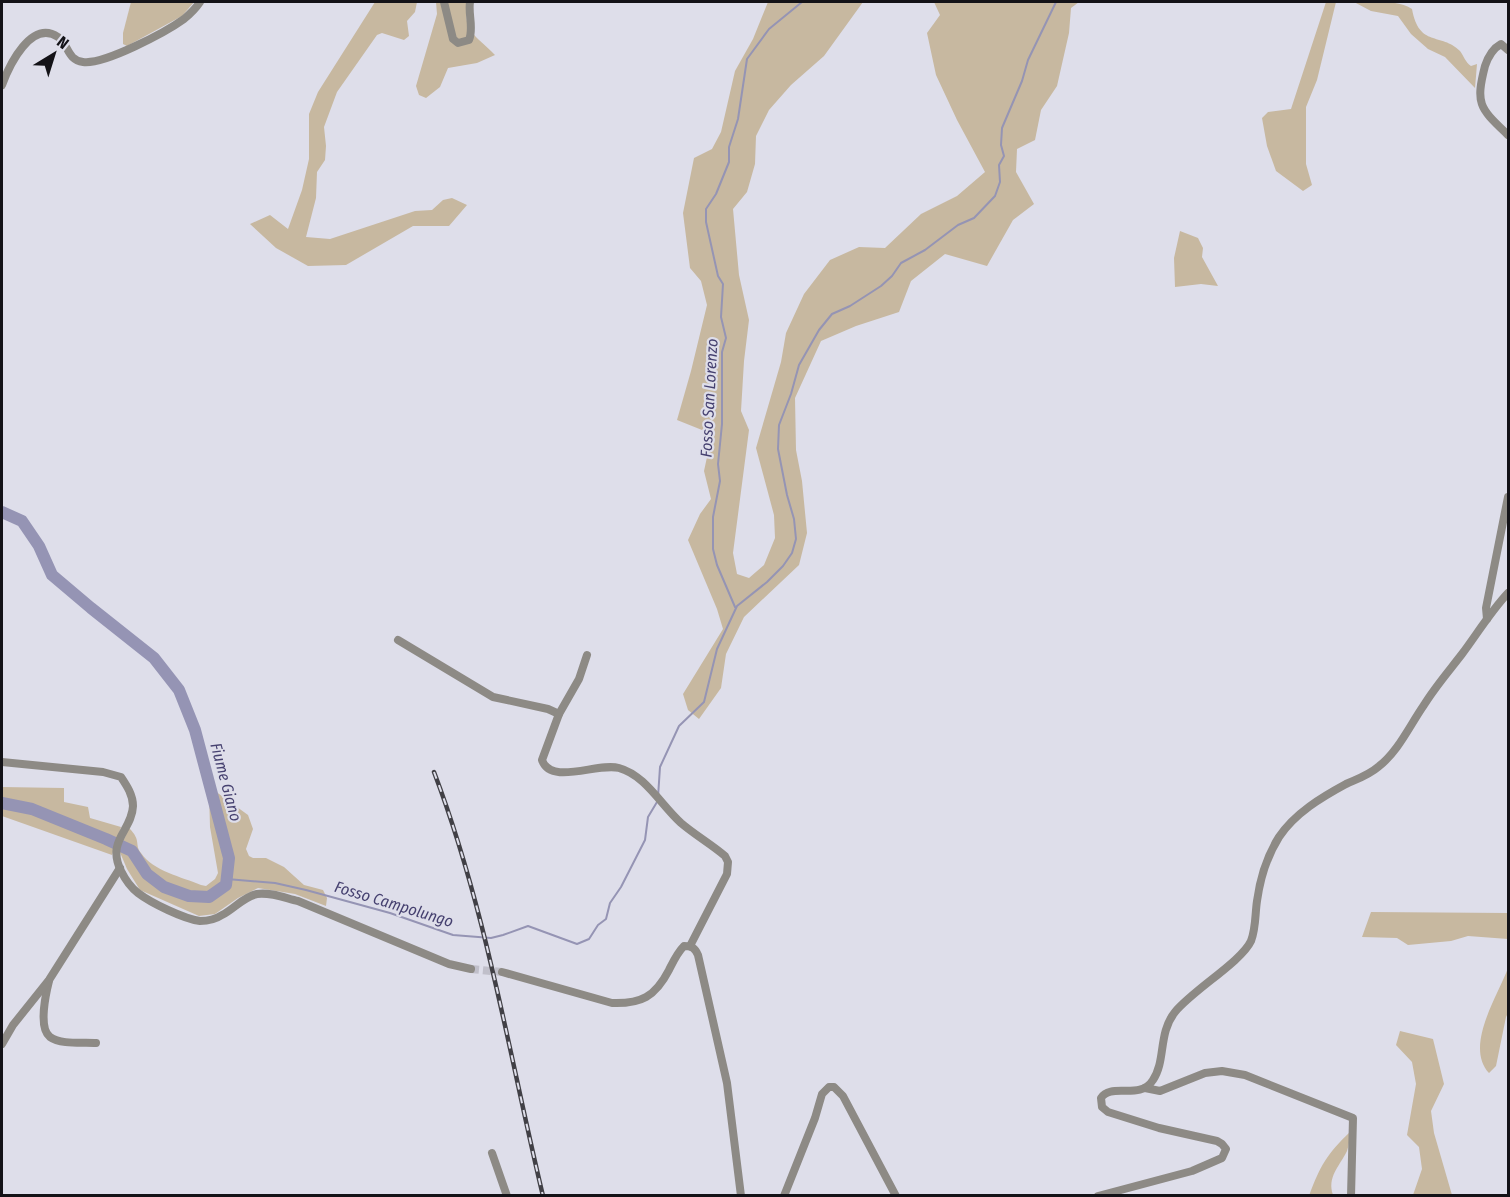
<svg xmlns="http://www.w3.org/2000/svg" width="1510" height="1197" viewBox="0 0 1510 1197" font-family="'Fira Sans Condensed',sans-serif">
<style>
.green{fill:#c7b8a0}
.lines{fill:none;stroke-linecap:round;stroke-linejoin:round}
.stream{stroke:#9594b4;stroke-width:2}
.river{stroke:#9594b4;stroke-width:12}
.minor-tunnel{stroke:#c0bfca;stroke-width:8;stroke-dasharray:8 4;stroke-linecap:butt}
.minor{stroke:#8d8a85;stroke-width:8}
.rail-casing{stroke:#414046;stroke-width:4.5}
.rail{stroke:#dedeea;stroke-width:2;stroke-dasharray:7;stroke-linecap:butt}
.labels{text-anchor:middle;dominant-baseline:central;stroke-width:4.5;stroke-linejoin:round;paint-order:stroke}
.water-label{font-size:16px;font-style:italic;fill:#464170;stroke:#dedeea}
</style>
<rect width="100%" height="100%" fill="#dedeea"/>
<!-- green -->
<g class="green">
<polygon points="131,2 194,2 182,16 127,46 123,44 123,33"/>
<polygon points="375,2 417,2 415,12 407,21 409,36 404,40 382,33 377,35 337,92 324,127 326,146 325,160 317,172 316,198 306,237 330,239 415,211 432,210 443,200 452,198 467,205 449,226 413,226 346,265 308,266 276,248 250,224 270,215 288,229 302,190 309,159 309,114 318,92"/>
<path d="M 436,2 L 467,2 C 463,33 475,34 495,55 L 477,63 L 448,68 L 440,87 L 426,98 L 419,95 L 416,86 L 437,14 Z"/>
<polygon points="768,2 863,2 824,56 791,85 769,110 756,136 755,164 747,192 733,209 739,275 749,320 744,361 741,411 749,430 733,553 737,574 749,578 764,565 775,538 774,515 756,448 781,362 786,333 804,294 830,260 859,247 885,248 921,214 957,196 985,172 957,120 936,75 927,33 940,15 934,2 1079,2 1071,8 1069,33 1057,86 1041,110 1035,140 1017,149 1016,172 1034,204 1013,220 987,266 945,254 911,281 899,312 856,326 821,341 795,398 796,450 802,481 807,533 799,565 744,617 726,654 721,688 699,719 688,710 683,694 723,629 717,609 688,540 700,514 711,499 704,471 712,434 677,420 691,371 707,305 701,281 690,268 683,213 694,158 712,149 721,132 735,71 753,39"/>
<polygon points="1326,2 1336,2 1317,80 1306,107 1306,164 1312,185 1303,191 1276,171 1267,146 1262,118 1268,112 1291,109"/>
<path d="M 1354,2 C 1370,1 1398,0 1412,9 C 1419,48 1441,32 1460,51 C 1464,56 1465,62 1471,66 L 1477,64 L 1475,88 L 1445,57 L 1428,49 L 1411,34 L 1398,16 L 1371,11 Z"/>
<polygon points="1180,231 1198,238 1203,248 1202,257 1218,286 1201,284 1175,287 1174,258"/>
<polygon points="2,787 64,788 64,802 88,807 90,818 121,827 112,855 2,816"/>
<path d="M 215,791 L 248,815 L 253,829 L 246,849 L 249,856 L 253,858 L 266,858 L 284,867 L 304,885 L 323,890 L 327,898 L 326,906 L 295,894 L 258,888 L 238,898 L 215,914 L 199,916 L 140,890 L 127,869 L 119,850 L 129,828 C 142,841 134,844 141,853 C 153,871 182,877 201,885 L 206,886 L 215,879 L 218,873 L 210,827 L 209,792 Z"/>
<polygon points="1371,912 1508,913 1508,939 1468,936 1451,941 1408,945 1397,938 1362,937"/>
<path d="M 1508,968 L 1508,1013 L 1506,1017 L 1496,1066 L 1489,1073 C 1464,1046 1498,996 1508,968 Z"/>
<polygon points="1400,1031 1433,1039 1444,1084 1431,1111 1434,1133 1452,1195 1413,1195 1422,1169 1419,1147 1407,1135 1416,1084 1412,1062 1396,1045"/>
<path d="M 1350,1132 C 1350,1138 1349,1145 1347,1151 C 1339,1167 1327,1177 1333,1195 L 1309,1196 C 1320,1166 1327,1154 1350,1132 Z"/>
</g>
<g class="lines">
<!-- stream -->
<g class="stream">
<polyline points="735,607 717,565 713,549 713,517 720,481 718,464 722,424 722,352 726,338 721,317 723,284 718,276 706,222 706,209 716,194 729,162 729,147 738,119 747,59 769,29 802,2"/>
<polyline points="658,797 660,767 679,726 704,702 717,649 737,606 767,582 783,566 792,553 796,539 794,519 787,495 778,449 779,425 791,394 799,365 819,330 832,314 850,306 881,286 892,276 901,263 925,250 958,225 974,218 995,196 1000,182 999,165 1004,156 1001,145 1002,128 1022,81 1028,60 1056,2"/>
<polyline points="227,879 275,883 306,890 390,913 453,935 491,938 503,935 528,926 577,944 589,939 598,925 606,919 610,903 621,887 645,840 648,817 657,802"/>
</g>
<!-- river -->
<polyline class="river" points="2,512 22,521 39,546 52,575 91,608 154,658 179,690 195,730 229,858 226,885 209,897 189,896 164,887 147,874 132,851 106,839 32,809 2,803"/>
<!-- minor-tunnel -->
<polyline class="minor-tunnel" points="471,969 502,972"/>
<!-- minor -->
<g class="minor">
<path d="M 444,2 L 453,39 L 458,43 L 469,40 C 474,28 468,15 470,2"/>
<path d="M 1508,50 L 1501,44 C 1492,49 1488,57 1485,66 C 1475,105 1480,108 1508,135"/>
<path d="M 2,85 C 9,66 31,19 58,37 C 69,45 67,60 83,62 C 104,65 166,32 184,19 C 190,14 196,8 200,2"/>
<polyline points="1487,619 1486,608 1508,497"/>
<polyline points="398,640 493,697 548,709 559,714"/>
<path d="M 587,655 L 579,679 L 559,714 L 542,760 C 551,786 598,762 619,768 C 645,775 661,805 681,823 C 695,835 711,844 725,856 L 728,862 L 727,874 L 690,946"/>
<path d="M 2,762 L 103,772 L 121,777 C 127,786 133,795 133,806 C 132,831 106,840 121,871 C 125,879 130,887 138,893 C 151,903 184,919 200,921 C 208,921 216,919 222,915 C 234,909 243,897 257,894 C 271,892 285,898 298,901 L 449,964 L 471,969"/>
<path d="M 502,972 L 612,1003 C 641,1004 655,997 669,970 C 673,962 677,953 684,946 C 692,946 695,948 698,955 L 727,1083 L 741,1196"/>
<path d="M 49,981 C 46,993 38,1028 50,1037 C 61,1045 83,1042 96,1043"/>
<polyline points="2,1044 13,1025 49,980 120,868"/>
<polyline points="1145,1088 1160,1091 1205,1073 1222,1071 1245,1075 1353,1118 1351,1196"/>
<polyline points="492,1153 507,1196"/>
<polyline points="784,1196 815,1118 822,1094 829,1087 834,1087 843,1096 896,1196"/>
<path d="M 1098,1196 L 1192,1171 L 1222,1158 L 1226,1149 L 1222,1144 L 1217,1141 L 1159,1128 L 1108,1112 L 1102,1107 L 1101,1098 C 1111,1082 1140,1101 1153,1080 C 1166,1061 1158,1033 1175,1012 C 1193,990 1241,962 1251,941 C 1256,928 1255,914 1257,901 C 1260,879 1267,856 1279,837 C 1295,813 1322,797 1346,784 C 1357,779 1369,775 1378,767 C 1398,752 1410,725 1424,705 C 1435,687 1449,671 1462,654 C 1477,634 1491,611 1508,593"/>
</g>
<defs>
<path id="rail" d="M 434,772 C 486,909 509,1054 543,1196"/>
</defs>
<!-- rail casing -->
<use href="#rail" class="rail-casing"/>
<!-- rail -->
<use href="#rail" class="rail"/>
</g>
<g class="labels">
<!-- water labels -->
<g class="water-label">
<text transform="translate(709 398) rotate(-87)">Fosso San Lorenzo</text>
<text transform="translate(226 782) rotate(75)">Fiume Giano</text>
<text transform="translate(394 904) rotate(17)">Fosso Campolungo</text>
</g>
</g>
<!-- border -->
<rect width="1510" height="1197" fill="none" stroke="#131217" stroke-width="6"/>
<!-- north arrow -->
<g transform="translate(54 54) rotate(38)" stroke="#dedeea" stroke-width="4.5" paint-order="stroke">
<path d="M0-4.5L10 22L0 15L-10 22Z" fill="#131217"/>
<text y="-9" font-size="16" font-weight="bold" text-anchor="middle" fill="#131217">N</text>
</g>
</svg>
